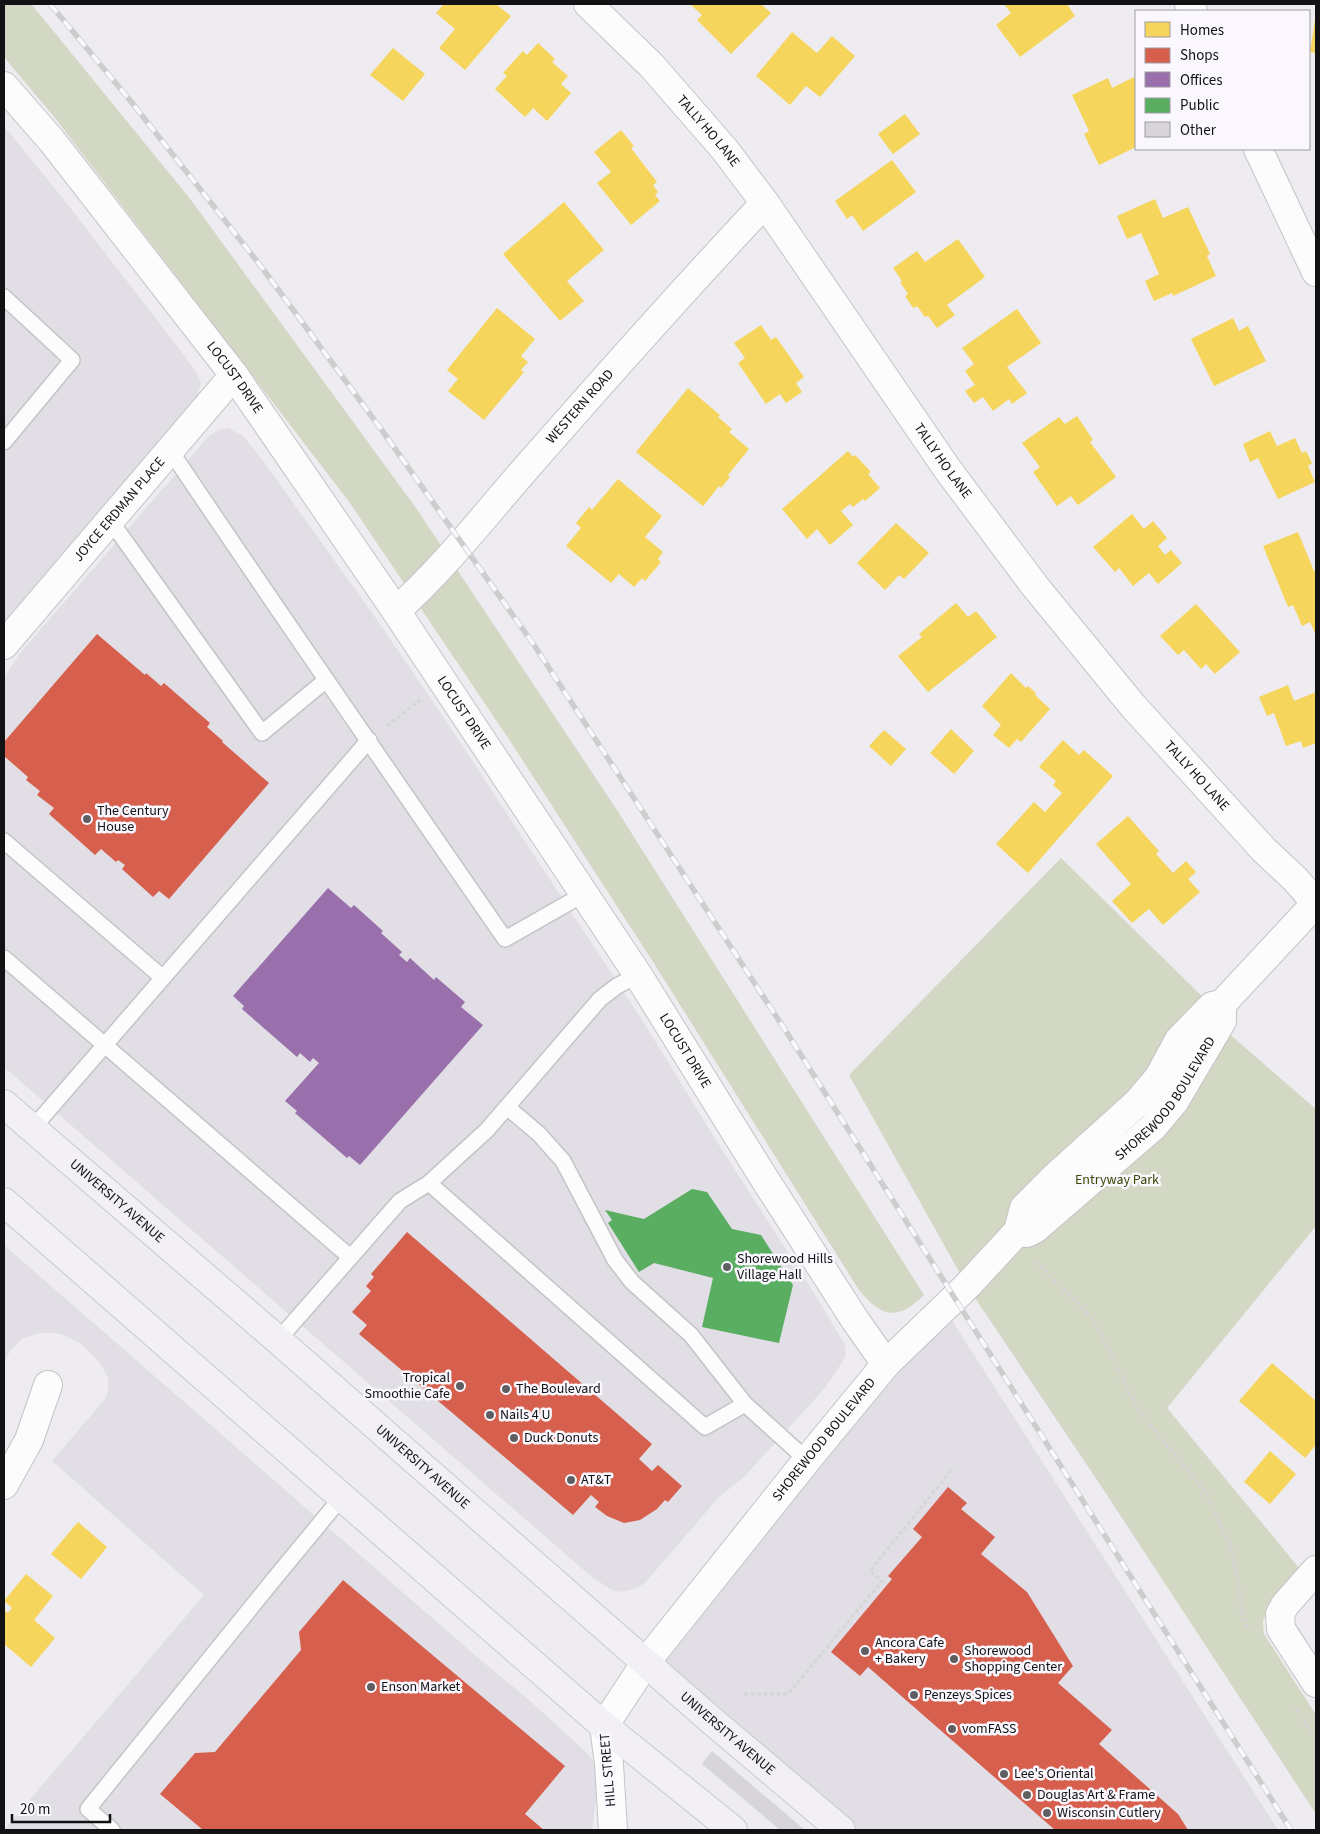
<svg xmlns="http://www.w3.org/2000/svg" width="1320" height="1834" viewBox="0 0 1320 1834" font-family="'Source Sans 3',sans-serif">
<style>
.built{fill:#e1dee6}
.green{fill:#d2d8c3}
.homes{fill:#f6d55c}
.shops{fill:#d6604d}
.offices{fill:#9970ab}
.public{fill:#5aae61}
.building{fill:#d7d5d8}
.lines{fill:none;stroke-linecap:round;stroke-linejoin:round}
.service-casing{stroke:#c5c3c6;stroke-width:18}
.minor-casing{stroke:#c5c3c6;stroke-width:30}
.primary-casing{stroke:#c9c8ca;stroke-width:30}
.path{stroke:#d6d6d6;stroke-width:3;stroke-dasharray:4 2.5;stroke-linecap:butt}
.service{stroke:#fcfcfd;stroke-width:15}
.minor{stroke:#fcfcfd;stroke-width:28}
.primary{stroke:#f3f0f5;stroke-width:28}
.rail-casing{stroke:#cdcdce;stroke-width:5.5}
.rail{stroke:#faf8fe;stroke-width:4;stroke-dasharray:11;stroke-linecap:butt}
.poi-dot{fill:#5f5e61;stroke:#faf8fe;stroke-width:2}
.labels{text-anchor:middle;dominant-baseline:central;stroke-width:5;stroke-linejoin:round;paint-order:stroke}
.street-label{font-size:14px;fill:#121214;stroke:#faf8fe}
.poi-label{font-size:14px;fill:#121214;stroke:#faf8fe;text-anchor:start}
.park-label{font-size:14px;fill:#3b4706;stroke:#faf8fe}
</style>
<rect width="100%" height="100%" fill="#eeecf0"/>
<!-- built -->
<g class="built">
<polygon points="4,126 61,196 177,346 197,373 201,383 197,396 189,407 4,622"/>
<polygon points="228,428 243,436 261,458 382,627 456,736 644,1023 719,1145 819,1301 845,1345 846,1356 843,1361 825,1388 744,1477 719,1497 645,1583 634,1589 621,1592 612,1590 593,1578 4,1067 4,678 20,653 207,438 218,430"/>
<polygon points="4,1245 477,1657 528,1699 585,1751 594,1761 598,1783 592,1830 4,1830 204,1595 52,1461 105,1399 108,1392 108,1378 100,1363 80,1343 61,1334 50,1333 39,1333 22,1339 10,1351 4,1363"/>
<polygon points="944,1308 1278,1830 841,1830 647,1662"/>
</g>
<!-- green -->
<g class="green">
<path d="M 4,4 L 31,4 L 42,17 L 191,200 L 416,508 L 615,807 L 924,1295 C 897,1321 882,1318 859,1290 L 655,965 L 514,747 L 350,503 L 55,118 L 4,57 Z"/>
<polygon points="1061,858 1212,1006 1220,1026 1316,1109 1316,1226 1167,1408 1300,1569 1268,1611 1263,1621 1264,1634 1316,1715 1316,1814 1101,1486 967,1286 849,1075"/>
</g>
<!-- homes -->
<g class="homes">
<polygon points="444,4 496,4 511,16 465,70 439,48 455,29 436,13"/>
<polygon points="690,4 761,4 771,13 731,54 697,20 702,15"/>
<polygon points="1004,4 1067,4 1075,16 1020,57 996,25 1011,13"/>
<polygon points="1315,19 1316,19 1316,53 1310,52"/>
<polygon points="792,32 817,53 832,36 855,56 820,97 806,86 790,105 756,76"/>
<polygon points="538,43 555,59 552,62 568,76 561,84 571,93 547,121 533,108 525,117 495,89 507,76 503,73 523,51 527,55"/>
<polygon points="393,48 425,74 403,101 370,75"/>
<polygon points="1134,77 1136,82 1136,147 1099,165 1084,134 1089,131 1072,95 1108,78 1112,88"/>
<polygon points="905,114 920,134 893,154 878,134"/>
<polygon points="621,130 634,146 631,148 657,182 653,185 658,192 655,195 660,201 631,225 597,183 611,172 594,152"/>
<polygon points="892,160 916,192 863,231 852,215 847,219 835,201"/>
<polygon points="1155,199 1163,218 1188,207 1210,254 1207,256 1216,276 1173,296 1172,293 1154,301 1145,281 1159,274 1141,233 1127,239 1117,216"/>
<polygon points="564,202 604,250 567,281 584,301 560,321 503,254"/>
<polygon points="958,239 985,277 947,305 955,315 937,328 928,316 925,317 917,306 913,308 905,296 908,294 900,282 902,281 893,268 917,251 925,262"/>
<polygon points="497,308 535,339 521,356 528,362 521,370 524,372 484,420 448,391 458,379 447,370"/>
<polygon points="1017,309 1041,343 1007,367 1027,393 1012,404 1009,399 993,411 983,397 974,403 965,391 975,385 965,371 974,364 962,348"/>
<polygon points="1233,318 1239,331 1248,326 1266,361 1214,386 1191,339"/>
<polygon points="761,325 771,340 776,337 804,377 796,383 802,392 786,403 780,394 766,404 738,363 745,358 734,343"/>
<polygon points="688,388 720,415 718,417 732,429 729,432 749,449 728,475 730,477 721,488 719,486 703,506 636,452"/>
<polygon points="1077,416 1093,440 1090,442 1116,477 1078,505 1071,496 1057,506 1033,472 1040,467 1022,443 1059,417 1065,424"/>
<polygon points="1270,431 1277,446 1295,438 1302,453 1306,451 1312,463 1308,466 1315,482 1278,499 1258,458 1250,462 1243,444"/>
<polygon points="848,451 853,457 855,455 871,472 868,474 880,488 865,501 863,499 853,507 850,504 841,511 853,525 830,545 817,529 807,539 782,509"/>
<polygon points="618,479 662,516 645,537 663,552 658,559 661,562 645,581 642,578 634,587 619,574 611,583 566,546 581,528 576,523 589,507 592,510"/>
<polygon points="1132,514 1144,529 1153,521 1167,538 1158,546 1165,555 1171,550 1182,563 1158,584 1149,573 1133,586 1119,568 1115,572 1093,547"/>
<polygon points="896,523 929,553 904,579 899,575 885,590 857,563"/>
<polygon points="1298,532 1314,571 1316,570 1316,633 1315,633 1310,622 1302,626 1293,605 1288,607 1263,546"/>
<polygon points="956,603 968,617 976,611 997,637 928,692 898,656 922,637 919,634"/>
<polygon points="1196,604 1240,652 1215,674 1206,664 1201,669 1184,650 1178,655 1160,636"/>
<polygon points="1011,673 1026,688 1028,686 1036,693 1035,695 1050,709 1021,742 1017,739 1009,748 993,735 1001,725 982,706"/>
<polygon points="1288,685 1294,701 1316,692 1316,743 1303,748 1301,741 1286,746 1274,713 1267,716 1259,697"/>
<polygon points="951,729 974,751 954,774 930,753"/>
<polygon points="884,730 906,749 891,766 869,746"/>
<polygon points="1063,740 1079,755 1084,750 1113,776 1028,873 996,844 1034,802 1045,812 1062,793 1053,785 1056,781 1039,767"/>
<polygon points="1128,816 1159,851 1156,854 1173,873 1186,861 1196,872 1188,879 1200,892 1163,925 1149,909 1132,923 1112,901 1131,884 1096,844"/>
<polygon points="1272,1363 1316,1401 1316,1447 1315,1446 1305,1458 1239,1401"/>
<polygon points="1270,1451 1296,1474 1270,1504 1244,1482"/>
<polygon points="78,1522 107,1547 81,1579 51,1554"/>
<polygon points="26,1574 53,1596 34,1620 55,1638 31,1667 4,1644 4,1610 8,1613 12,1608 4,1601"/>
</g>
<!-- shops -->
<g class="shops">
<polygon points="97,634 145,675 146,673 161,686 164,683 210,723 207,727 223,741 222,742 269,783 169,899 159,891 153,897 122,869 125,865 118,860 116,862 101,849 95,855 49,814 54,808 37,795 40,791 26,780 28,777 4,756 4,742"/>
<polygon points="407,1232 652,1444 639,1459 652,1471 658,1465 682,1486 668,1502 665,1500 657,1509 640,1520 624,1523 607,1516 595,1507 599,1502 591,1495 573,1515 359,1334 367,1325 352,1312 371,1291 366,1286 374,1277 371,1274"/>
<polygon points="948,1487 967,1503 961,1509 995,1537 981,1554 1027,1592 1073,1666 1058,1683 1112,1730 1099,1744 1178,1814 1188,1830 1055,1830 868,1667 860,1676 831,1652 892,1579 888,1576 922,1537 913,1529"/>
<polygon points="343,1580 565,1766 525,1814 544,1830 203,1830 160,1794 195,1753 215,1752 301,1650 299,1632"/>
</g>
<!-- offices -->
<polygon class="offices" points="328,888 351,908 354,905 383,931 381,933 402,952 399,955 407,962 410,958 434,980 436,977 465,1002 461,1007 483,1025 360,1165 349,1156 347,1158 295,1113 297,1111 285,1101 319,1063 313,1058 310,1062 300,1053 297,1057 242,1009 244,1006 233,996"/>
<!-- public -->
<polygon class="public" points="692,1189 707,1192 732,1229 761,1235 793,1285 779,1343 702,1327 713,1278 654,1263 639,1272 608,1223 612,1220 605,1210 644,1219"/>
<!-- building -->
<polygon class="building" points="712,1751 805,1830 780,1830 702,1764"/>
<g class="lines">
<defs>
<g id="service">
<polyline points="4,297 72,360 4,442"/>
<path d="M 170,450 C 280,614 393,777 505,939 L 584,894"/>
<polyline points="110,520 262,733 325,681"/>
<polyline points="4,841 163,978"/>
<polyline points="4,958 350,1257"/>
<polyline points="507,1107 539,1134 563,1161 615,1260 632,1282 691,1335 745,1404 807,1460"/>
<polyline points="32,1129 369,740"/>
<polyline points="429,1183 705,1427 745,1404"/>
<polyline points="278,1340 400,1201 429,1183 487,1130 600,999 617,986 638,975"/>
<polyline points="112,1830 88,1809 275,1578 341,1498"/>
</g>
<g id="minor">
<path id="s1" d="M 588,4 L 652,66 L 725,150 L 765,203 L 948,470 L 1034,585 L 1133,706 L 1264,850 L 1295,879 L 1316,903"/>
<polyline points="1189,4 1193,11"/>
<path id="s2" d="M 4,86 L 52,141 L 234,375 L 396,611 L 638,975 L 764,1178 L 855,1320 L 886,1364"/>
<polyline points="1258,149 1316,272"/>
<path id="s3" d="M 396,611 C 445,567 485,515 528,466 C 606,377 684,289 765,203"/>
<path id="s4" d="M 4,645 L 234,375"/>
<path id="s5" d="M 1018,1231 L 1027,1233 L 1035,1229 L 1153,1127 L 1174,1102 L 1219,1026 L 1222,1021 L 1222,1004"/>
<polyline points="4,1485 29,1440 48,1385"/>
<polyline points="1316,1570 1285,1605 1280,1614 1281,1629 1316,1683"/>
<path id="s6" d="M 613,1830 L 609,1764 L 604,1726 L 646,1662 L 807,1460 L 886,1364 L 967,1286 L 1018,1231 L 1024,1208 L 1055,1177 L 1137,1103 L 1159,1077 L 1179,1040 L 1212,1006 L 1222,1004 L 1316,903"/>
</g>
<g id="primary">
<path id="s7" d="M 4,1104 L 278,1340 L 711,1720 L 841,1830"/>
<polyline points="4,1202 604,1726 733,1830"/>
</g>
</defs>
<!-- service casing -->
<use href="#service" class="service-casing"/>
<!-- minor casing -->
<use href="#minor" class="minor-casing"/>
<!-- primary casing -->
<use href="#primary" class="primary-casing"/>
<!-- path -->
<g class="path">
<polyline points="387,726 420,700"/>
<polyline points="1034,1262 1042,1268 1093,1319 1137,1408 1206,1493 1230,1546 1238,1578 1242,1618 1249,1629"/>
<polyline points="744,1694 788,1694 882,1581 870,1571 953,1468"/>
<polyline points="1296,1708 1316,1739"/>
</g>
<!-- service -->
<use href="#service" class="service"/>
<!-- minor -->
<use href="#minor" class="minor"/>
<!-- primary -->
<use href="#primary" class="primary"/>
<defs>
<polyline id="rail" points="50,4 129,99 260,265 381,429 534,645 789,1036 1291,1830"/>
</defs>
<!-- rail casing -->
<use href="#rail" class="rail-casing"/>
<!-- rail -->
<use href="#rail" class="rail"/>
</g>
<!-- markers -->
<g class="poi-dot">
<circle cx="87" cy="819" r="5"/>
<circle cx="727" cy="1267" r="5"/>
<circle cx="460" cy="1386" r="5"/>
<circle cx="506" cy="1389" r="5"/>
<circle cx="490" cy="1415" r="5"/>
<circle cx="514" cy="1438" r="5"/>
<circle cx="571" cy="1480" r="5"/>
<circle cx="865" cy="1651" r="5"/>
<circle cx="954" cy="1659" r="5"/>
<circle cx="371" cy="1687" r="5"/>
<circle cx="914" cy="1695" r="5"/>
<circle cx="952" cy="1729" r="5"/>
<circle cx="1004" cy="1774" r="5"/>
<circle cx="1027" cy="1795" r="5"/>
<circle cx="1047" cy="1813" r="5"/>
</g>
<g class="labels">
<!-- street labels -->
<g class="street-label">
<text stroke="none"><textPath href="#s1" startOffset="175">TALLY HO LANE</textPath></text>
<text stroke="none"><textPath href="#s2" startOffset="372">LOCUST DRIVE</textPath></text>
<text stroke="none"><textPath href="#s3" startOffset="275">WESTERN ROAD</textPath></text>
<text stroke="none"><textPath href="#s1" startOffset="580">TALLY HO LANE</textPath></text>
<text stroke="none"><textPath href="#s4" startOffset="178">JOYCE ERDMAN PLACE</textPath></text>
<text stroke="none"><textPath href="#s2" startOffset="778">LOCUST DRIVE</textPath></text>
<text stroke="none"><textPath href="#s1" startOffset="985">TALLY HO LANE</textPath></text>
<text stroke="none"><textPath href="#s2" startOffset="1182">LOCUST DRIVE</textPath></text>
<text stroke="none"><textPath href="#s5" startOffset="204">SHOREWOOD BOULEVARD</textPath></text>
<text stroke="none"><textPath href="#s7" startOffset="149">UNIVERSITY AVENUE</textPath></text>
<text stroke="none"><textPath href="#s6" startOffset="466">SHOREWOOD BOULEVARD</textPath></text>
<text stroke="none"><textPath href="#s7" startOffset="554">UNIVERSITY AVENUE</textPath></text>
<text stroke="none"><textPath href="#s7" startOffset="959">UNIVERSITY AVENUE</textPath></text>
<text transform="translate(608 1770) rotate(-95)">HILL STREET</text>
</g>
<!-- poi labels -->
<g class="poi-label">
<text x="97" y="811">The Century<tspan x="97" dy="16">House</tspan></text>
<text x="737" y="1259">Shorewood Hills<tspan x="737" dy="16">Village Hall</tspan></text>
<text x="450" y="1378" text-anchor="end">Tropical<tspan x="450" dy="16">Smoothie Cafe</tspan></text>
<text x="516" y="1389">The Boulevard</text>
<text x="500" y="1415">Nails 4 U</text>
<text x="524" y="1438">Duck Donuts</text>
<text x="581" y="1480">AT&amp;T</text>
<text x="875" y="1643">Ancora Cafe<tspan x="875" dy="16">+ Bakery</tspan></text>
<text x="964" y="1651">Shorewood<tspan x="964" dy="16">Shopping Center</tspan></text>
<text x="381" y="1687">Enson Market</text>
<text x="924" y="1695">Penzeys Spices</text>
<text x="962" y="1729">vomFASS</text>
<text x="1014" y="1774">Lee's Oriental</text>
<text x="1037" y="1795">Douglas Art &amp; Frame</text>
<text x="1057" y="1813">Wisconsin Cutlery</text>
</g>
<!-- park labels -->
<g class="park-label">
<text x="1117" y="1180">Entryway Park</text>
</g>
</g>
<!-- border -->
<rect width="1320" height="1834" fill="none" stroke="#121214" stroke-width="10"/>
<!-- legend -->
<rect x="1135" y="10" width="175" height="140" fill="#faf8fe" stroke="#9d9ca0"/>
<rect x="1145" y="22" width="25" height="15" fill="#f6d55c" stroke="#9d9ca0"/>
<text x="1180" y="35" font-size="15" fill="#121214">Homes</text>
<rect x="1145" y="48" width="25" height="15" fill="#d6604d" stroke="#9d9ca0"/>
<text x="1180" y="60" font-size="15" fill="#121214">Shops</text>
<rect x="1145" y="72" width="25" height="15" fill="#9970ab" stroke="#9d9ca0"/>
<text x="1180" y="85" font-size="15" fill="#121214">Offices</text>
<rect x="1145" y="98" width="25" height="15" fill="#5aae61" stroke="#9d9ca0"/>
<text x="1180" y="110" font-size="15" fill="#121214">Public</text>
<rect x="1145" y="122" width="25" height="15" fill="#d7d5d8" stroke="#9d9ca0"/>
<text x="1180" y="135" font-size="15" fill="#121214">Other</text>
<!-- scale -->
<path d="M12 1814v8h98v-8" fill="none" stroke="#121214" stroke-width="2.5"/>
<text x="20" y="1814" font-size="15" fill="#121214" stroke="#faf8fe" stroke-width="4" paint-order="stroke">20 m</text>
</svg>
